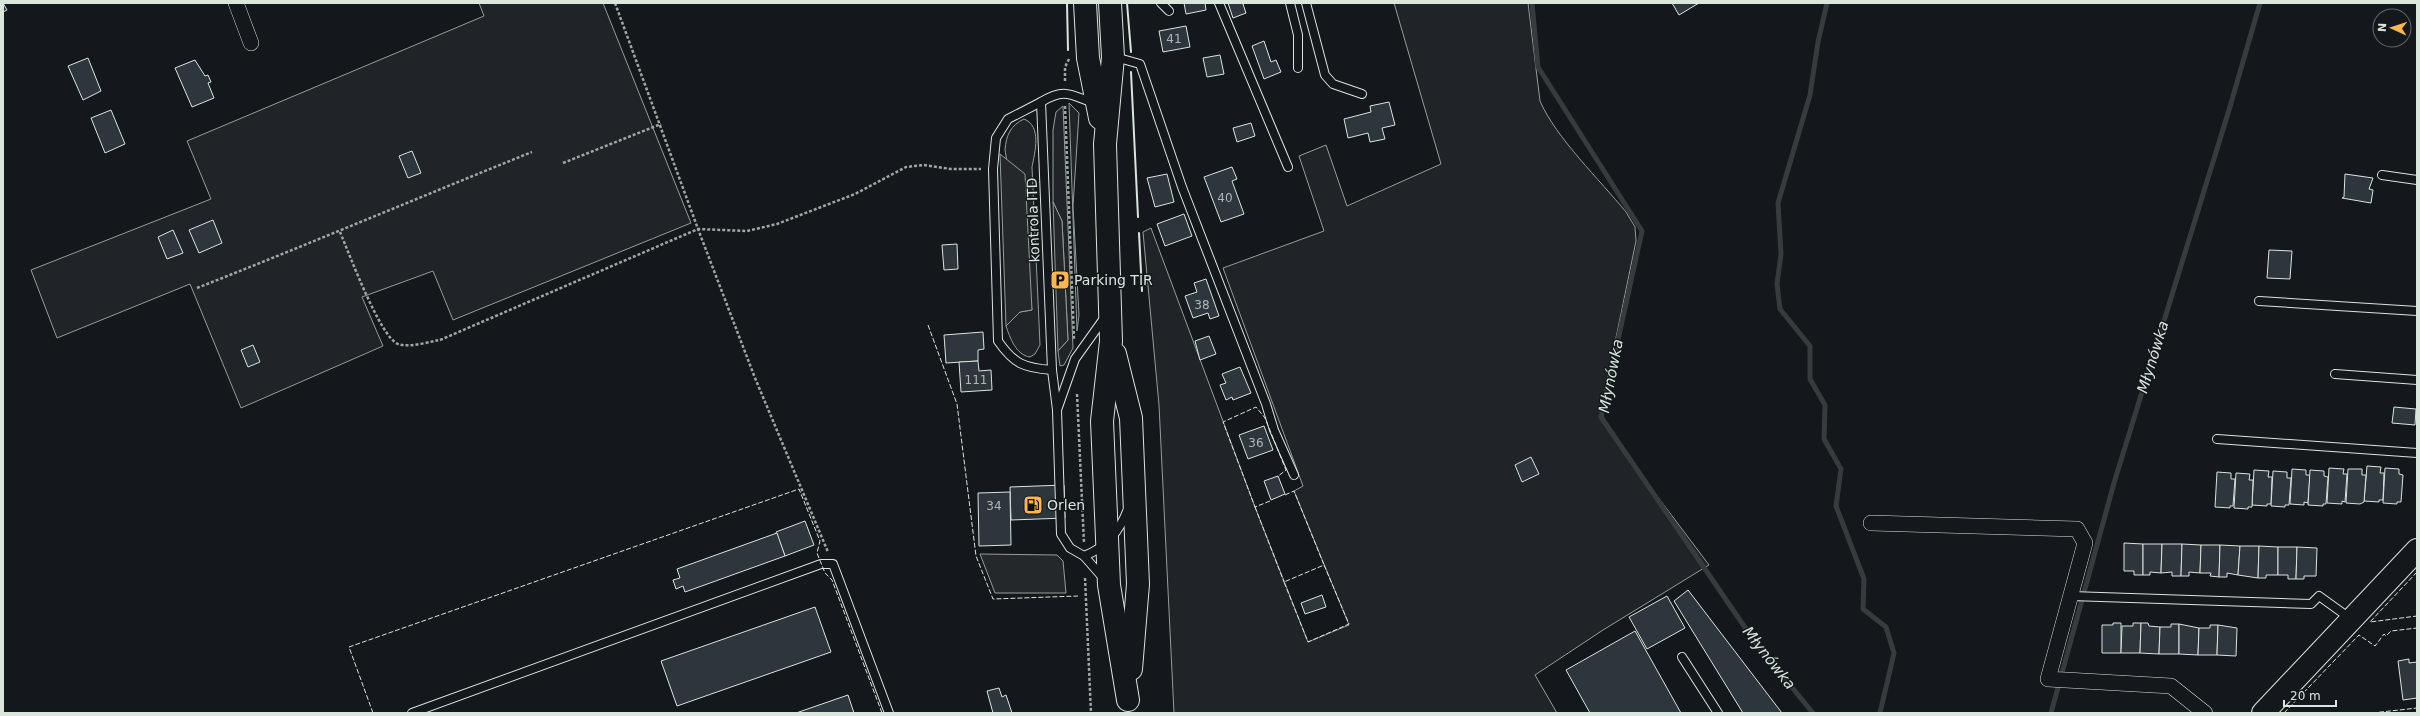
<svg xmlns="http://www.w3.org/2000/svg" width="2420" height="716" viewBox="0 0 2420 716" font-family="'DejaVu Sans',sans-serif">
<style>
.green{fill:#202428;stroke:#939e99}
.parking{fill:#24282b;stroke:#939e99}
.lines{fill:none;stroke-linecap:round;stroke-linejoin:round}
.stream{stroke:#363b3e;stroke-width:5}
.building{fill:#2c363c;stroke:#d8e6dc}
.lane-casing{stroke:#d8e6dc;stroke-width:10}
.street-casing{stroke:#d8e6dc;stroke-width:16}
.secondary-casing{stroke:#d8e6dc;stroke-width:24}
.primary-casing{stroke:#d8e6dc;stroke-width:24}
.path{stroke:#9da8a2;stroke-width:2.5;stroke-dasharray:3 2;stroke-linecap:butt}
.lane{stroke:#14181c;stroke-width:8}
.street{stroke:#14181c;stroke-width:15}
.secondary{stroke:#14181c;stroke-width:22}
.primary{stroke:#14181c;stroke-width:22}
.fence{stroke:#d8e6dc;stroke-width:1;stroke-dasharray:5 2;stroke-linecap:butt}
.wall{stroke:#d8e6dc;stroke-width:2}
.labels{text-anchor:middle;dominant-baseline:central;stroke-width:3;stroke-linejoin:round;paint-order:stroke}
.number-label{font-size:12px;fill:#adbab4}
.street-label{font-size:14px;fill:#d8e6dc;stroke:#14181c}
.poi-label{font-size:14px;fill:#d8e6dc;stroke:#14181c;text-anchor:start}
.water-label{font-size:15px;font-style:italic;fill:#d8e6dc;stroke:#14181c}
</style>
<rect width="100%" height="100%" fill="#14181c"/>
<!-- green -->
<g class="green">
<polygon points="479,3 603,3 691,223 453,320 433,271 362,297 383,346 241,408 190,284 57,338 31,270 211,199 187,141 484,16"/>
<path d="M 1394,3 L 1528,3 L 1540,101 C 1556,138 1600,180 1626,212 L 1635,227 L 1636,241 L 1604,396 L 1603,418 L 1609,432 L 1709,565 L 1603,630 L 1535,675 L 1557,713 L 1174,713 L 1159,405 L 1143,232 L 1151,228 L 1255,507 L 1308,642 L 1349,625 L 1294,491 L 1303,486 L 1223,268 L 1324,231 L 1299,156 L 1326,145 L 1347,206 L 1441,164 Z"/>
<polygon points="1069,103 1079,113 1073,206 1079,315 1077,331"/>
<polygon points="1063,106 1073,348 1064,365 1060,366 1058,351 1068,340 1062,221 1053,202 1053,130 1056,112"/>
<path d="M 1024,119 C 1042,126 1035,152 1032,167 L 1040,345 L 1035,354 L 1030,357 C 1016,355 1010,338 1006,326 L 1020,312 L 1032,310 L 1005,150 C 1006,135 1011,125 1024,119 Z"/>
</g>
<!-- parking -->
<g class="parking">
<polygon points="1000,154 1025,174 1032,310 1020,312 1006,326"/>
<polygon points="1053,202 1062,221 1068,340 1058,351"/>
<polygon points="980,554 1057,555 1063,561 1066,593 995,593"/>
</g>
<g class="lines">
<!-- stream -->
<g class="stream">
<polyline points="1532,3 1538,67 1642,231 1601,417 1757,645 1813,713"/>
<polyline points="1827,3 1818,42 1810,95 1778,203 1781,254 1777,284 1780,309 1810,346 1810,379 1825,405 1824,439 1841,469 1836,506 1864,579 1863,609 1886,627 1894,653 1880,713"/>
<polyline points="2051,713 2114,483 2229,110 2260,3"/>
</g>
</g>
<!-- building -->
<g class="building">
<polygon points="3,3 7,10 3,12"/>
<polygon points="1184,3 1205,3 1206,10 1186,14"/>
<polygon points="1228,3 1246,3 1243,4 1246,13 1233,18"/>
<polygon points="1672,3 1699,3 1679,15"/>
<polygon points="1186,26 1190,47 1163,52 1159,31"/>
<polygon points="1264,41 1271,62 1276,60 1281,72 1264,79 1252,46"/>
<polygon points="1220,55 1224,74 1207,77 1203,58"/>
<polygon points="88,58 101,91 83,100 68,66"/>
<polygon points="195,60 205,76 208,75 211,82 208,83 214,98 192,107 175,68"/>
<polygon points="1389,102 1395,125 1382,128 1385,139 1370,142 1368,133 1348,138 1344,119 1371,112 1370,106"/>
<polygon points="111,110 125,144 105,153 91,118"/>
<polygon points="1251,123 1255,136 1237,142 1233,128"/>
<polygon points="412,151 421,173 408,178 399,156"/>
<polygon points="1232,167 1237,179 1232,181 1244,214 1221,222 1204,177"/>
<polygon points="1167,174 1174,202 1155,207 1147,178"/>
<polygon points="2345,174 2373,178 2369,189 2373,190 2371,203 2342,198 2344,197"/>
<polygon points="1184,214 1192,236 1165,246 1157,224"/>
<polygon points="213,220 222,243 199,253 189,230"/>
<polygon points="173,230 183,253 167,259 158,237"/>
<polygon points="957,244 958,269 944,270 942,245"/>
<polygon points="2269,250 2292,251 2290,279 2267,278"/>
<polygon points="1206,279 1219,316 1210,319 1208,313 1193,318 1185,296 1197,292 1194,283"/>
<polygon points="983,332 984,349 978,350 978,361 946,363 944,335"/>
<polygon points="1209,336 1216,354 1200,360 1195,341"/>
<polygon points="253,345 260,362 248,367 241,350"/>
<polygon points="978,361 979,371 991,370 992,390 961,392 959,362"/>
<polygon points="1240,367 1251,393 1233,400 1232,397 1226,400 1220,385 1226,383 1222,374"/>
<polygon points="2394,407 2416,409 2415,425 2392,423"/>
<polygon points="1264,426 1273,450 1248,459 1239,435"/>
<polygon points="1531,457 1539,474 1522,482 1515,465"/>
<polygon points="2367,466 2381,467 2380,473 2384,473 2383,500 2379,500 2379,502 2364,501"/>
<polygon points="2329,468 2344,469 2343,474 2347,474 2345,502 2342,501 2342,504 2327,503"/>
<polygon points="2385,468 2399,469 2399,474 2403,475 2401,502 2397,502 2397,504 2383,503"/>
<polygon points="2292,469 2306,470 2306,475 2310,475 2308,503 2304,502 2304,505 2290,504"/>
<polygon points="2348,469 2362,469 2362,475 2366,475 2364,502 2360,504 2346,503"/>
<polygon points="2254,470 2269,471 2268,477 2272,477 2271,504 2267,504 2267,506 2252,505"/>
<polygon points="2310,470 2324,471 2324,476 2328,477 2326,504 2323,504 2323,506 2308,505"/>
<polygon points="2273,471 2287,472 2287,478 2291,478 2289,505 2285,505 2285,507 2271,506"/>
<polygon points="2217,472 2231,473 2231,479 2235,479 2233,506 2230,506 2230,508 2215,507"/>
<polygon points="2236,473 2250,474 2249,480 2253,480 2252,507 2248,507 2248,509 2234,508"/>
<polygon points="1278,476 1285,494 1271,500 1264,481"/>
<polygon points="1064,485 1065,518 1011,520 1010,487"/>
<polygon points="1010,492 1011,545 979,546 978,493"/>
<polygon points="805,521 814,545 785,556 776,532"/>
<polygon points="777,533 785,556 685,592 683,586 676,589 673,580 680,578 677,569"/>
<polygon points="2124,543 2143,544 2143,575 2134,575 2134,571 2124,571"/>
<polygon points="2143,544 2162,544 2161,573 2150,572 2150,575 2143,575"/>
<polygon points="2162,544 2182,544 2181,576 2172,576 2172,572 2161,573"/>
<polygon points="2182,544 2201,545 2200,573 2189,572 2189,576 2181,576"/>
<polygon points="2201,545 2220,545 2219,577 2210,576 2211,573 2200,573"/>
<polygon points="2220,545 2240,546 2238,575 2227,573 2227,577 2219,577"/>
<polygon points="2240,546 2259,546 2258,578 2238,575"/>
<polygon points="2259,546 2278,547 2278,575 2266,575 2266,578 2258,578"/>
<polygon points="2278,547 2297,547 2296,579 2288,579 2288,575 2278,575"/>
<polygon points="2297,547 2317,548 2316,576 2304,576 2304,579 2296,579"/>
<polygon points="1688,590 1782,713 1743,713 1674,601"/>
<polygon points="1322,595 1326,607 1305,614 1301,603"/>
<polygon points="1667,596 1685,628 1647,649 1629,617"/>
<polygon points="815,607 831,652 677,706 661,661"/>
<polygon points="2113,623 2121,623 2121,653 2102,653 2102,625 2113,625"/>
<polygon points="2133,623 2141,623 2140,653 2121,653 2122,626 2133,626"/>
<polygon points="2141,623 2148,623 2149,626 2160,627 2159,654 2140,653"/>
<polygon points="2171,624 2179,624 2179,654 2159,654 2160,627 2171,627"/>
<polygon points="2179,624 2199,628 2198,655 2179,654"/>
<polygon points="2210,625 2218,625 2217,655 2198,655 2199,628 2210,628"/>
<polygon points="2218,625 2237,628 2236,656 2217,655"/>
<polygon points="1635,631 1681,713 1590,713 1566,670"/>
<polygon points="2409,659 2409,663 2417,662 2417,698 2403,700 2398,661"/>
<polygon points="999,688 1002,697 1006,695 1012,713 993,713 987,691"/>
<polygon points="848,695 854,713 796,713"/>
</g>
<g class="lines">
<defs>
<g id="lane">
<polyline points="1161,3 1169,11"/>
<polyline points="1219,3 1288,167"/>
<polyline points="1290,3 1298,35 1298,68"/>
<polyline points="1306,3 1325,75 1333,84 1362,94"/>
<polyline points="1115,57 1140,64 1182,187 1266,404 1274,430 1294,475"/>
<path d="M 1041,102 L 1008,119 L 996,138 L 993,169 L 998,341 C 1014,364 1024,368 1052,370"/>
<polyline points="2382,175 2417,180"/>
<polyline points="2259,301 2417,311"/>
<polyline points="2335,374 2417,380"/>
<path d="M 1057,410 L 1052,370 L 1041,102 C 1065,87 1071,95 1096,104"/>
<polyline points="2217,439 2417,453"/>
<path d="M 1084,556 C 1107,547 1119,532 1128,509"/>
<polyline points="1105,580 1084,556 1070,548 1061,534 1057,410 1075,359 1105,317"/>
<polyline points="2071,596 2311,604 2319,596 2351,619"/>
<polyline points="1682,657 1718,713"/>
<polyline points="412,713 821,564 833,564 889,713"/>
</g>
<g id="street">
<polyline points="236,3 251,43"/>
<polyline points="1871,523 2077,529 2085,543 2048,679 2171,686 2205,713"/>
</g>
<polyline id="secondary" points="2263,713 2417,550"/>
<g id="primary">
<polyline points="1085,3 1088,58 1100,118"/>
<polyline points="1110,3 1113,57 1105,144 1111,341 1102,421 1109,585 1128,700"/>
<polyline points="1115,354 1131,418 1138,584 1131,669"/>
</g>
</defs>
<!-- lane casing -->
<use href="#lane" class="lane-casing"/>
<!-- street casing -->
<use href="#street" class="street-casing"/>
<!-- secondary casing -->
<use href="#secondary" class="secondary-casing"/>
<!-- primary casing -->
<use href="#primary" class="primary-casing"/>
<!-- path -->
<g class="path">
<polyline points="615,3 698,229 747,231 777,224 855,194 906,167 924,165 951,169 981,169"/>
<polyline points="1065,81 1065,67 1069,59"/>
<polyline points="1065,106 1074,339"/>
<polyline points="563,163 661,124"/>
<path d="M 340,232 C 349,253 380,337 398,344 C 411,348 427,342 440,340 L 698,229 L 755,378 L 828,552"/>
<path d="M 197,288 C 309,244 420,197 532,152"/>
<polyline points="1077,394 1084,543"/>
<polyline points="1085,578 1091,713"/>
</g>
<!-- lane -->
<use href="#lane" class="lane"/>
<!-- street -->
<use href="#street" class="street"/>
<!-- secondary -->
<use href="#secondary" class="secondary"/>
<!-- primary -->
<use href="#primary" class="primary"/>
<!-- fence -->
<g class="fence">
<polyline points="928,325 957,404 976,556 993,599 1078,596"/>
<polyline points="1285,495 1294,491 1324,565"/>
<polyline points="1270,501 1255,507 1223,422 1256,407 1265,418 1286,470 1277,477"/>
<polyline points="1255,507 1284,582"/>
<polygon points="1324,565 1349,624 1308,642 1284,582"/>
<polyline points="2417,572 2370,622 2417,616"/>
<polyline points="373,713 349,647 799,489 820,541 817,553 825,573 832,580 882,713"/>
<polyline points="2284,713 2359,635 2375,646 2384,634 2386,636 2391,631 2417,628"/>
<polyline points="2372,713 2417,708"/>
</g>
<!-- wall -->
<g class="wall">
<polyline points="1067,3 1068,50"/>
<polyline points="1127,3 1131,52"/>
<polyline points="1131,72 1138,217"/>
<polyline points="1139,233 1142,291"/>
</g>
</g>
<!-- icons -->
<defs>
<symbol id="parking-square" viewBox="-11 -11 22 22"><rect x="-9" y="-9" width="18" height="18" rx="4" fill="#ffb74d" stroke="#14181c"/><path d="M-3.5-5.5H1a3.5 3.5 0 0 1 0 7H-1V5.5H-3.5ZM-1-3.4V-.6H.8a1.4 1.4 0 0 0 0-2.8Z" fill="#111"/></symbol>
<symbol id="fuel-square" viewBox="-11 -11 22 22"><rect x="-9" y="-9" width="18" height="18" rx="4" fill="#ffb74d" stroke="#14181c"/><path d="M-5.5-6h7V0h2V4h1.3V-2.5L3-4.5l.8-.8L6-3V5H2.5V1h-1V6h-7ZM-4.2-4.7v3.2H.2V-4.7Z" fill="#111"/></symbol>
</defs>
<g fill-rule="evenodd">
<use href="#parking-square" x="1049" y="269" width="22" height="22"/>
<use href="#fuel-square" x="1022" y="494" width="22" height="22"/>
</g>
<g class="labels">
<!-- number labels -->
<g class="number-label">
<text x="1174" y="39">41</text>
<text x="1225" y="198">40</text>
<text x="1202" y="305">38</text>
<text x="976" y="380">111</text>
<text x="1256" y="443">36</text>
<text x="994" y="506">34</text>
</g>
<!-- street labels -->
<g class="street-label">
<text transform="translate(1033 220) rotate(-92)">kontrola ITD</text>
</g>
<!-- poi labels -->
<g class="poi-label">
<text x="1074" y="280">Parking TIR</text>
<text x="1047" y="505">Orlen</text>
</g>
<!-- water labels -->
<g class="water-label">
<text transform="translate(2153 357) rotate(-73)">Młynówka</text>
<text transform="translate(1611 376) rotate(-79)">Młynówka</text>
<text transform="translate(1769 658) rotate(52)">Młynówka</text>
</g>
</g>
<!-- border -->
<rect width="2420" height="716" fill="none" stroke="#d8e6dc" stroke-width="8"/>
<!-- north arrow -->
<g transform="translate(2392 28) rotate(273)"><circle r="19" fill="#14181c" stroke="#626a69"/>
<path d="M0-3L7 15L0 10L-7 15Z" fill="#ffb74d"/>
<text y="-6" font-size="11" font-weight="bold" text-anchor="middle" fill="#d8e6dc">N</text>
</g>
<!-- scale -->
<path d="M2284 700v6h52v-6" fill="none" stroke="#d8e6dc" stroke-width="2"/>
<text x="2290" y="700" font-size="12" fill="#d8e6dc" stroke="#14181c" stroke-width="3" paint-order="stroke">20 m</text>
</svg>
